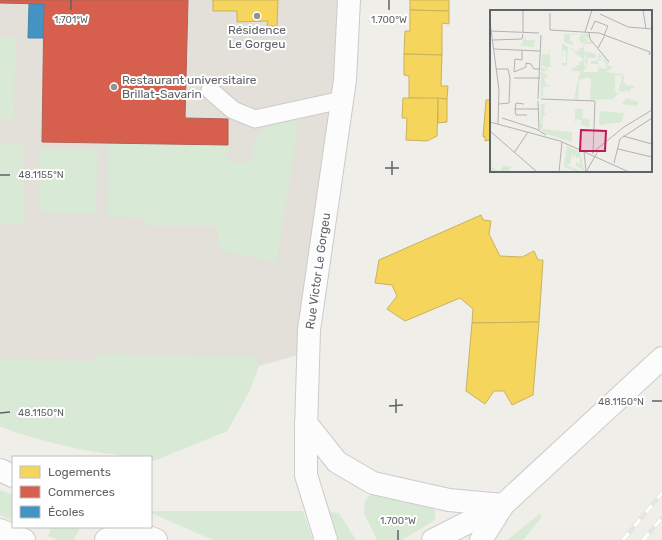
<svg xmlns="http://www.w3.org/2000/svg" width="662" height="540" viewBox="0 0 662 540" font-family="Rubik,sans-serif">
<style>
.education{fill:#e2e0d9}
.green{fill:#d8ead6}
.homes{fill:#f6d55c;stroke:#c9b25f}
.shops{fill:#d6604d;stroke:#b26155}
.schools{fill:#4393c3;stroke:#4b84a7}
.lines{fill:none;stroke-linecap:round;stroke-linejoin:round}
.lane-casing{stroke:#cbcbcb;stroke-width:19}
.street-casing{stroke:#cbcbcb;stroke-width:24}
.secondary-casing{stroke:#cbcbc9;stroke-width:24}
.lane{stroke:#fdfcfc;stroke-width:17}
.street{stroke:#fdfcfc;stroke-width:22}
.secondary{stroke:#fdfcfc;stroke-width:22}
.rail-casing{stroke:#e4e5e4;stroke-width:4.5}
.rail{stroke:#fff;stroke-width:3;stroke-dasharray:9;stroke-linecap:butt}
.ticks{fill:none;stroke:#5f6267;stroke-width:1.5}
.poi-dot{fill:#919394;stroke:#fff;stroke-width:1.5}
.labels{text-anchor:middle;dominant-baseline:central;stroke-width:4;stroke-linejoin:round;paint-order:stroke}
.poi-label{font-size:12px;fill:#5f6267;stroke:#fff}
.street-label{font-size:12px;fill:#5f6267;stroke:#fff}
.inset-road{fill:none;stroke:#b1b2b1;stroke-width:1}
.view{fill:#c2185b;fill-opacity:0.15;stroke:#c2185b;stroke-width:2}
.inset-edge{fill:none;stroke:#5f6267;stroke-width:2}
.ticks-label{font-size:10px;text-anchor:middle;fill:#5f6267;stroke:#fff;stroke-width:4;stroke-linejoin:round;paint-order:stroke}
</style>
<rect width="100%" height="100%" fill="#efeee9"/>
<!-- education -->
<polygon class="education" points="0,0 347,0 309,352 259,366 249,392 227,431 153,461 151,461 151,457 130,457 54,443 15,432 0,426"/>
<!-- green -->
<g class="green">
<polygon points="0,37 15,37 14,119 0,119"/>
<path d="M 297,117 L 296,140 L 276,263 L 220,250 L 217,226 L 146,226 L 145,218 L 108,217 L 108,143 L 228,145 L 228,162 L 251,164 C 256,128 264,125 297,117 Z"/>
<polygon points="0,144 23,145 24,224 0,224"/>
<polygon points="40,149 97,150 96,214 40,212"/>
<path d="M 97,354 L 256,357 L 259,366 L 249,392 L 227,431 L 153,461 L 151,461 L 151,457 C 108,457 40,443 0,426 L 0,360 L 97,361 Z"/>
<polygon points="0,490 13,495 13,521 0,515"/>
<path d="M 374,491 L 402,502 L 432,508 C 436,512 437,516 433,521 L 402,540 L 377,540 L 364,513 L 365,501 Z"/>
<polygon points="151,511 303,511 313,540 213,540 151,513"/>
<polygon points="327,512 339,513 356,540 334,540"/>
<polygon points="541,513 541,518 523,540 507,540"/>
<polygon points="52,527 80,527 74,540 58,540 48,536"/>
</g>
<!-- homes -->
<g class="homes">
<polygon points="213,0 278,0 277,26 267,26 268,21 237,22 237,11 213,11"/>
<polygon points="410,0 449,0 449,11 410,10"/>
<polygon points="410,10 449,11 449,24 442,23 442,55 404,54 405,31 410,31"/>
<polygon points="404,54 442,55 441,86 448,86 447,99 409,98 409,76 404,75"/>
<polygon points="403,98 438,98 437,136 427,141 406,140 407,118 402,118"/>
<polygon points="438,98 447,99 447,122 438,123"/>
<polygon points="486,100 491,100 491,140 485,141 485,136 483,137"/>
<polygon points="481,215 483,220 491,221 489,234 500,256 522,257 534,251 538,260 543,260 539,322 472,323 473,309 460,298 405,321 387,309 397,296 392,285 375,283 379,260"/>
<polygon points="539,322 533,395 512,405 504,391 494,391 485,404 466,391 472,323"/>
</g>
<!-- shops -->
<polygon class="shops" points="0,0 188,0 185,118 228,119 228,145 42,142 44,4 0,3"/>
<!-- schools -->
<polygon class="schools" points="29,4 44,4 43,38 28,38"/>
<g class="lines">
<defs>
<polyline id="lane" points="210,90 233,110 255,119 342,100"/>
<g id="street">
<polyline points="306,423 337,462 373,483 449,500 503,505"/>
<polyline points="326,540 306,475 306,429 309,330 345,80 349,0"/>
</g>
<g id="secondary">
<polyline points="0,470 13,476"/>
<polyline points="125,527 156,540"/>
<polyline points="0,530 24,540"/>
<polyline points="106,540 128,528"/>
<polyline points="433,540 503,505"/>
<polyline points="481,540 503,505 662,358"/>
</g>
</defs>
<!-- lane casing -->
<use href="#lane" class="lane-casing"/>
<!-- street casing -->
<use href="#street" class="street-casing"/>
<!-- secondary casing -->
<use href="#secondary" class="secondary-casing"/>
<!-- lane -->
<use href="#lane" class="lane"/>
<!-- street -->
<use href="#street" class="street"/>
<!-- secondary -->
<use href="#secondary" class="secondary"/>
<defs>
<g id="rail">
<polyline points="623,540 662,493"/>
<polyline points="643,540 662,518"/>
</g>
</defs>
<!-- rail casing -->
<use href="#rail" class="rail-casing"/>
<!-- rail -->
<use href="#rail" class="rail"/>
</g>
<!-- ticks -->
<path class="ticks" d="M 71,0 L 71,10M 389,0 L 389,10M 392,161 L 392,175M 385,168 L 399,168M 0,175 L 10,175M 396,399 L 396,413M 652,401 L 662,401M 389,406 L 403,405M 0,413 L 10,412M 398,530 L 398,540"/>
<!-- markers -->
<g class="poi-dot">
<circle cx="257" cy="16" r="4"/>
<circle cx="114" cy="87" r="4"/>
</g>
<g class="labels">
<!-- poi labels -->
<g class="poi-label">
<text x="257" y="30">Résidence<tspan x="257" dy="14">Le Gorgeu</tspan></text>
<text x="122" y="80" text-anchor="start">Restaurant universitaire<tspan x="122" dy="14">Brillat-Savarin</tspan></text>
</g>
<!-- street labels -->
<g class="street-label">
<text transform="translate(318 271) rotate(-82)">Rue Victor Le Gorgeu</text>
</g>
</g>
<!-- overview -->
<g transform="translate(490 10)">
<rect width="162" height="162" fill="#efeee9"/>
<path d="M 74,24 L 99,24 L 99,29 L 92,25 L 98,31 L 91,32 L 89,29 L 91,24 L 80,25 L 80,31 L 83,31 L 82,35 L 74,32 ZM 36,26 L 36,30 L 45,30 L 44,37 L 30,36 ZM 101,31 L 103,34 L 94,34 L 94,41 L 106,44 L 106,48 L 97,48 L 98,54 L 94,52 L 94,56 L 96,55 L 97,55 L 93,62 L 108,62 L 108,54 L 109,58 L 117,59 L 113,47 L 108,48 L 112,50 L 108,51 L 108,54 L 100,54 L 101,51 L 107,51 L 109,43 L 110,44 L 119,54 L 120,53 L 116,55 L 123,57 L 116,62 L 133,64 L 131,70 L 131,65 L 125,65 L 125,80 L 128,84 L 123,89 L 100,90 L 101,69 L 99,67 L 89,70 L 88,89 L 84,89 L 90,61 L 81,61 L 81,57 L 83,60 L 83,57 L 87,57 L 86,55 L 90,55 L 89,52 L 96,49 L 95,42 L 94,50 L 79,38 L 83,39 L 82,41 L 94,41 L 87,40 L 94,37 L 93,33 L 89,33 ZM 72,33 L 78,37 L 77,55 L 75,56 L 72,55 L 72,53 L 76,53 L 76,41 L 73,41 L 72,52 ZM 59,40 L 61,57 L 57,57 L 57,61 L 55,59 L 55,62 L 51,61 L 51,57 L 55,59 L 56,56 L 51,56 L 52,44 L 58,45 ZM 51,62 L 54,63 L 53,67 L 57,63 L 57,68 L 60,68 L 54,68 L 56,75 L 62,76 L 53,77 L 53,86 L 61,88 L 51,86 ZM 133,66 L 135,66 L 133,71 L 137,76 L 142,75 L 146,79 L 142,78 L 138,82 L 135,79 L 135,82 L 128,81 ZM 136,88 L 148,92 L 148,96 L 132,94 ZM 63,93 L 55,94 L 54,102 L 56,106 L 53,106 L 53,112 L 50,112 L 51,94 ZM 85,99 L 93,99 L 92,108 L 100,109 L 99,117 L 91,115 L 91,110 L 86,109 L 85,114 ZM 110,101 L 134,103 L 132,112 L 109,115 ZM 50,113 L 53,113 L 53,119 L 82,122 L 82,132 L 54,123 L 50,118 ZM 77,136 L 90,142 L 94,161 L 86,156 L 86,152 L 90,154 L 90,147 L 86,148 L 85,145 L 83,149 L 83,142 L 80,154 L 75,155 L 89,160 L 88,162 L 74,157 ZM 14,155 L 21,157 L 18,162 L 0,162 L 0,156 L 9,161 Z" fill="#d8ead6"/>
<path class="inset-road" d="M 153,0 L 156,19M 110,4 L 138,17 L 162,19M 0,12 L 9,80 L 8,114M 60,20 L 109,23 L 160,42 L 159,45M 60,20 L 60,3M 101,20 L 105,11 L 118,16 L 114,25M 1,21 L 49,23M 33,22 L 33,0M 95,22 L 102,0M 99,22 L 100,29 L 119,52M 3,30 L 32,29 L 33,24M 108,38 L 115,25M 4,39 L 50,41M 6,59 L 18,59 L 20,68 L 19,93 L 9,94M 24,62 L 36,57 L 36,53 L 41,54 L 44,59 L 50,59M 24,62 L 25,49 L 32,50 L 32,40M 24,68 L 50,68M 48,89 L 51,25M 51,89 L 105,91 L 103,144M 48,91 L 49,120M 34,94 L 26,93 L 25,99 L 49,99M 25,99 L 26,105 L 37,105M 12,108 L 46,119 L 56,125M 0,112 L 70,131 L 139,162M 0,121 L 47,162M 133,126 L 162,134M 128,139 L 162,147M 94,141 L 96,162M 24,143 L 38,122M 102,143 L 134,117 L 162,100M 124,153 L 130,129 L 162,108M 69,162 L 72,132M 96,162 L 108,141"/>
<path class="view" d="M 91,120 L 116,121 L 115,141 L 90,141 Z"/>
<rect width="162" height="162" class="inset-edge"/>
</g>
<g class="ticks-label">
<text x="71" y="23">1.701°W</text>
<text x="389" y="23">1.700°W</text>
<text x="41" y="178">48.1155°N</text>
<text x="621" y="405">48.1150°N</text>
<text x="41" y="416">48.1150°N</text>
<text x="398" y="524">1.700°W</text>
</g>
<!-- legend -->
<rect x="12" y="456" width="140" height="72" fill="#ffffff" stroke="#bfc0c2"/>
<rect x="20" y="466" width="20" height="12" fill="#f6d55c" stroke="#bfc0c2"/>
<text x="48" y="476" font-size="12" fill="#5f6267">Logements</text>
<rect x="20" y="486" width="20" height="12" fill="#d6604d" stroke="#bfc0c2"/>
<text x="48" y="496" font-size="12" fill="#5f6267">Commerces</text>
<rect x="20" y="506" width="20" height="12" fill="#4393c3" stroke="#bfc0c2"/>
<text x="48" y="516" font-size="12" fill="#5f6267">Écoles</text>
</svg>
